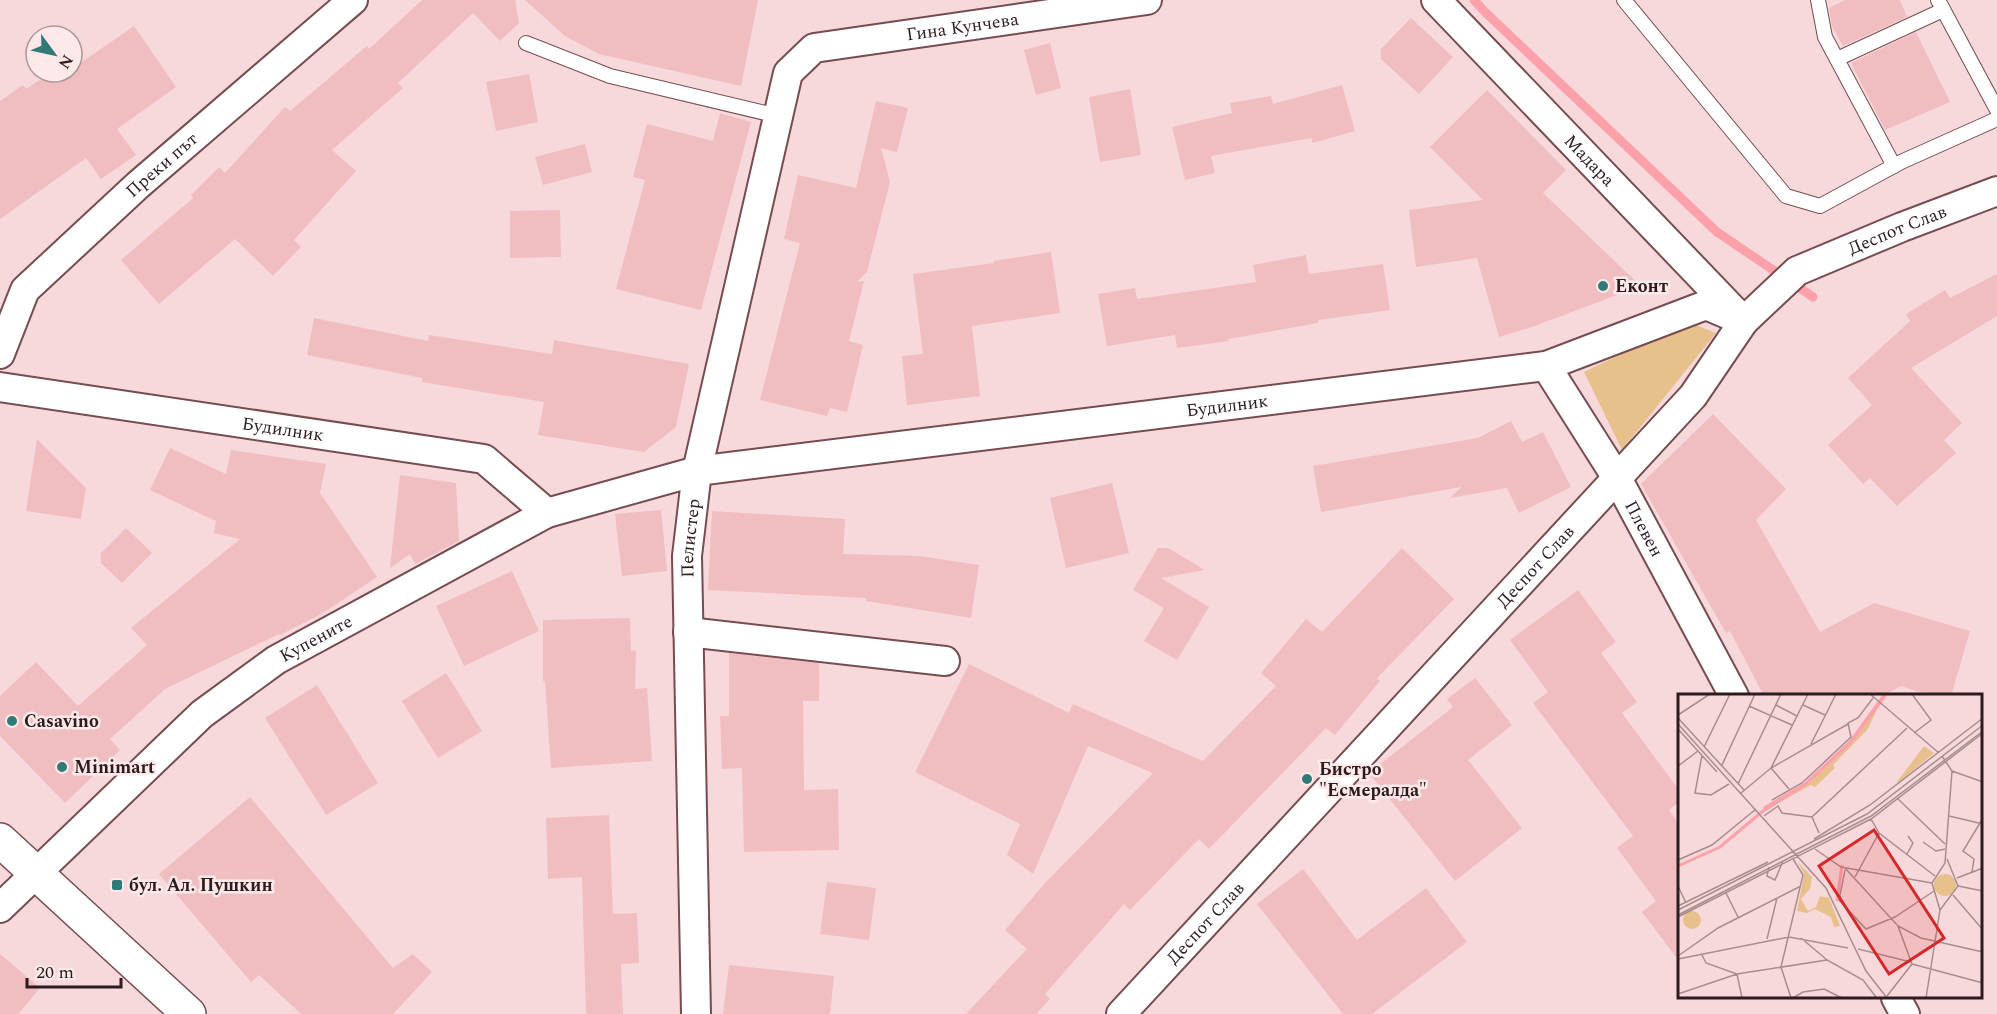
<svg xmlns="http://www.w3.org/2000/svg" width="1997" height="1014" viewBox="0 0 1997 1014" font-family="Spectral,serif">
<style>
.green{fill:#e7c08c}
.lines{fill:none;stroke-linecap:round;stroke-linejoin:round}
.stream{stroke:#fca0aa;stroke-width:9}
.building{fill:#f0bdc1}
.service-casing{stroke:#764c50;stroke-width:16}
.minor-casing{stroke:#764c50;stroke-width:32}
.secondary-casing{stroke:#764c50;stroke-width:36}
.service{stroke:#fff;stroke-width:14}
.minor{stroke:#fff;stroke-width:28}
.secondary{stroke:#fff;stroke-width:33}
.poi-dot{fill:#307a78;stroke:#fee9ea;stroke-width:2}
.labels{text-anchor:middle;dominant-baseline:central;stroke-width:5;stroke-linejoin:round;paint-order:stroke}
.street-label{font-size:18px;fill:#2d1b1d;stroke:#fee9ea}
.poi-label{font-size:18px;font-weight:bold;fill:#2d1b1d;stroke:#fee9ea;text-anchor:start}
.inset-river{fill:none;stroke:#fca0aa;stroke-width:3}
.inset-road{fill:none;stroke:#a78d8f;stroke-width:1.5}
.view{fill:#d62828;fill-opacity:0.15;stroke:#d62828;stroke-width:3}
.inset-edge{fill:none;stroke:#2d1b1d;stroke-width:3}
</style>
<rect width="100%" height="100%" fill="#f8d9db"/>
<!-- green -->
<polygon class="green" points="1688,322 1716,333 1622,450 1584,372"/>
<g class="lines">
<!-- stream -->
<polyline class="stream" points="1474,0 1485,12 1717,232 1813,297"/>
</g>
<!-- building -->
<g class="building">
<polygon points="422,0 515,0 519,23 500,41 473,13 398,83 403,88 332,150 356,171 294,240 301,247 273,276 235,239 159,304 121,260 193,198 191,195 219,167 225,173 285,107 290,111 367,46 369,49"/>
<polygon points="525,0 758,0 741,86 599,54 565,36"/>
<polygon points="1845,0 1900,0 1907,17 1843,46 1832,26 1829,8"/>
<polygon points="1411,18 1453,57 1419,94 1381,59 1381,49"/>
<polygon points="134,26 176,87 117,129 136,155 101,179 86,158 0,219 0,101 23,85 26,89 51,72 72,72 72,69"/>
<polygon points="1916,32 1950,102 1885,130 1851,63"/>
<polygon points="1050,43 1061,88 1036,95 1024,50"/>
<polygon points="529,74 538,122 496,131 486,82"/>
<polygon points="1342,85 1355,131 1313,143 1311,138 1211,156 1215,173 1185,180 1172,127 1232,113 1230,103 1271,96 1273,104"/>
<polygon points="1130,89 1141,155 1100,162 1089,97"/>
<polygon points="1487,90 1566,170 1543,193 1641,286 1532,327 1499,337 1477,258 1416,267 1409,210 1483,200 1430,147"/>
<polygon points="876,101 908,108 897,152 881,148 890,182 867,272 857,282 864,281 849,341 863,345 847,412 830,408 827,416 760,400 800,243 784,239 798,175 856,188"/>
<polygon points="720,113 751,122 701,310 616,289 645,180 633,177 647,124 713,141"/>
<polygon points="585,144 592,172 543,185 535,157"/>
<polygon points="560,210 561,257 510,258 510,211"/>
<polygon points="1051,252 1060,313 972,326 980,396 907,405 902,356 923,354 913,274 994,263 994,261"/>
<polygon points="1306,255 1309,274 1383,264 1390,310 1318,320 1318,323 1228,339 1229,341 1177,348 1175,335 1107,346 1098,294 1135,288 1137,299 1256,282 1253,265"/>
<polygon points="1997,274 1997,316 1911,368 1962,423 1944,440 1956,453 1897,506 1870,478 1863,484 1828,445 1872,405 1848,378 1910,321 1906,314 1945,290 1950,298"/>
<polygon points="314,318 428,341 429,335 552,354 554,340 689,364 676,427 644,452 538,435 544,402 422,382 422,378 307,355"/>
<polygon points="1713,414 1786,489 1756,520 1820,632 1874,603 1970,631 1951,696 1931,696 1901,686 1883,696 1764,696 1730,631 1726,633 1641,484"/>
<polygon points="1511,421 1522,442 1543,432 1571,487 1519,513 1507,488 1450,498 1461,487 1321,512 1313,466 1478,438"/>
<polygon points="37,439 86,488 81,519 26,511"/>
<polygon points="170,448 226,474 231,450 326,464 320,493 377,577 323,613 280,635 279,634 165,689 110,739 120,750 65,803 0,736 0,696 36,662 78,706 147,645 131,628 240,539 214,533 216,521 150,490"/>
<polygon points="400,475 456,483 459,541 415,564 410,554 390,568"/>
<polygon points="1112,483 1129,553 1066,568 1050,498"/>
<polygon points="661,510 667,571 622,576 615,514"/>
<polygon points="712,511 845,519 843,554 920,556 979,565 971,618 866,601 866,598 708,590"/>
<polygon points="126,528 152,553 122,583 101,563 101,553"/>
<polygon points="1158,548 1168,548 1205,570 1161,578 1209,607 1177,660 1144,641 1164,608 1133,590"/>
<polygon points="1402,548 1454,599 1377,678 1380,681 1335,735 1326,728 1209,849 1199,839 1130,910 1124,904 1045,994 1050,999 1036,1014 966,1014 1027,949 1005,930 1045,883 1153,773 1088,746 1033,874 1007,855 1020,824 915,772 969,664 1069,713 1073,704 1203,761 1276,686 1261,673 1306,619 1322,632"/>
<polygon points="512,571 539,631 464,666 436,606"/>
<polygon points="1578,590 1616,642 1601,653 1637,702 1622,713 1679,790 1679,802 1669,810 1679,824 1679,961 1642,912 1656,901 1617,848 1633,836 1533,703 1548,692 1510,640"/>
<polygon points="630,618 631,651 636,650 635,689 647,688 652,761 551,768 545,681 543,681 543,620"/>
<polygon points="729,653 819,663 819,701 803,701 804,790 838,789 839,850 744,852 742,768 722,769 720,716 729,716"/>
<polygon points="446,673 482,731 438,758 402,701"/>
<polygon points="1475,678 1512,725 1468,760 1522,828 1455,881 1369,773 1453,707 1447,699"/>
<polygon points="317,685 378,783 326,815 265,718"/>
<polygon points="250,797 393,968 413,954 432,972 393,1014 301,1014 259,975 251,982 159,874"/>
<polygon points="609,815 613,914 637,913 639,963 621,964 623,1014 586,1014 582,877 548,879 546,818"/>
<polygon points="1303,869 1357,940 1426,888 1467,942 1372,1014 1343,1014 1257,904"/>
<polygon points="827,882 876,888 869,940 820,934"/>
<polygon points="0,954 40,988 18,1014 0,1014"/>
<polygon points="729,965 834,976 830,1014 723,1014"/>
</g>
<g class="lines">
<defs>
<g id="service">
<polyline points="1624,0 1786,196 1820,206 1901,162 1997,119"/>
<polyline points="1818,0 1825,37 1894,166"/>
<polyline points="1938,0 1997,110"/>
<polyline points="526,43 610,76 778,116"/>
<polyline points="1837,59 1943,10"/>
</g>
<g id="minor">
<path id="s1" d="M 1436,0 L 1736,313"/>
<path id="s2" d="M 0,354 L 25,290 L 138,185 L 353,0"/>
<path id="s3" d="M 1546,366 L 1617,478 L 1734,696"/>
<path id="s4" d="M 0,387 L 484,459 L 547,513"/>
<polyline points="688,632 945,661"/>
<path id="s5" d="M 0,908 L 202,714 L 276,660 L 547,513 L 697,471 L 1546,366 L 1706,305 L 1744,321"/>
<polyline points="1896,998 1905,1014"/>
<path id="s6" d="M 696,1014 L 687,556 L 697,471 L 788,73 L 814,48 L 1147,0"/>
<path id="s7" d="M 1121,1014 L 1693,396 L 1744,321 L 1797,271 L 1902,227 L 1997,191"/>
</g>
<polyline id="secondary" points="0,840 189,1014"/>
</defs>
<!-- service casing -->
<use href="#service" class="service-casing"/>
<!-- minor casing -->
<use href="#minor" class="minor-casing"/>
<!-- secondary casing -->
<use href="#secondary" class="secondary-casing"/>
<!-- service -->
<use href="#service" class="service"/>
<!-- minor -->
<use href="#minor" class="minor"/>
<!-- secondary -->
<use href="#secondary" class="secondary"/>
</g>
<!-- markers -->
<g class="poi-dot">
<circle cx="1603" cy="286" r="6"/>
<circle cx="12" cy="721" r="6"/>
<circle cx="62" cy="767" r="6"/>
<circle cx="1307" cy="779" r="6"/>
<rect x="111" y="879" width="12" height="12" rx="3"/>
</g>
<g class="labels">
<!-- street labels -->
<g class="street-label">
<text stroke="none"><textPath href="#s6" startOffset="1138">Гина Кунчева</textPath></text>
<text stroke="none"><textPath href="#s1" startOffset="222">Мадара</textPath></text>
<text stroke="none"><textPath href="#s2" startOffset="254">Преки път</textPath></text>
<text stroke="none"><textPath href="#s7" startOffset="1114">Деспот Слав</textPath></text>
<text stroke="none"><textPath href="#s5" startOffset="1370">Будилник</textPath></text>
<text stroke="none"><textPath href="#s4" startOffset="286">Будилник</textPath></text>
<text stroke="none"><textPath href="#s3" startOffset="190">Плевен</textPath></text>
<text stroke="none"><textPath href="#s6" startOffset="476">Пелистер</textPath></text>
<text stroke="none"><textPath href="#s7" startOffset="610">Деспот Слав</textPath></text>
<text stroke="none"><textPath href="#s5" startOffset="417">Купените</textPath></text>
<text stroke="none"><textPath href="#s7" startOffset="124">Деспот Слав</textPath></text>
</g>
<!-- poi labels -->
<g class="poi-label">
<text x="1615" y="286">Еконт</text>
<text x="24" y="721">Casavino</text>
<text x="74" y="767">Minimart</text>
<text x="1319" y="769">Бистро<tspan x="1319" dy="21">"Есмералда"</tspan></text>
<text x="129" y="885">бул. Ал. Пушкин</text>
</g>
</g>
<!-- overview -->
<g transform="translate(1678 694)">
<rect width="304" height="304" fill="#f8d9db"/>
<path d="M 200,13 L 190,35 L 155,71 L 157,74 L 137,93 L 133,91 L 102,108 L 128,92 L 176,47 ZM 246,52 L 256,59 L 220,89 L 219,88 ZM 120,168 L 134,183 L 132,195 L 123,205 L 130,217 L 138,213 L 142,202 L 151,204 L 162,232 L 156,233 L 153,223 L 137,215 L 129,219 L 119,217 L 126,180 ZM256 191a11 11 0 1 1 22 0a11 11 0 1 1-22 0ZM5 226a9 9 0 1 1 18 0a9 9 0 1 1-18 0Z" fill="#e7c08c"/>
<path d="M 205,0 L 210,0 L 176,47 L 128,92 L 88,117 L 85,113 L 126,89 L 171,47 Z" fill="#fca0aa"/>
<path class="inset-river" d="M 0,172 L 42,153 L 91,112M 159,207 L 164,171"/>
<path class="inset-road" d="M 192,0 L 261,59M 234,0 L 253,26 L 236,39M 98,11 L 119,22M 125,11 L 147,21M 71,12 L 114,31M 0,21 L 32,0M 0,24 L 66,96M 0,30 L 148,194 L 188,277 L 209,304M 0,35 L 39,78M 133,50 L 158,0M 26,53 L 52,0M 24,61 L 17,99 L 33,101 L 51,90M 44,71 L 77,0M 0,72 L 20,57M 274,77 L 305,88M 60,90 L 103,0M 111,95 L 93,74 L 130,0M 63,99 L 93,74 L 170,30M 220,105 L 267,150M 94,106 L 124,89 L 173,43 L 170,29 L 180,24 L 195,4M 86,122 L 100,112 L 104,119 L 134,123M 271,122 L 305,130M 193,125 L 201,139 L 257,182M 141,139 L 134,123 L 229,34M 136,145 L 192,111 L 305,24M 245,148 L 258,157 L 267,155M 137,155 L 163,173 L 254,189M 229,160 L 235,149 L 230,142M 0,166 L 34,151 L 78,115M 91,173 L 89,182 L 97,186 L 105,167M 167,174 L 220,232 L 243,244 L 305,258M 167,176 L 161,206 L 188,235 L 217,223 L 256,197M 294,178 L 296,165 L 285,157 L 305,124M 177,183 L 201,139M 279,184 L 305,174M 0,192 L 8,209M 280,192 L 305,197M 48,199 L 60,223M 275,201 L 305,236M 0,212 L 90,168M 0,216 L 189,120 L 305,31M 262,216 L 254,189 L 267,169 L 274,77 L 264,62M 0,221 L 193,122 L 305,37M 0,223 L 193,125 L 305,39M 123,244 L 149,266 L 185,286 L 198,303M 89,245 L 99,204M 180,255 L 233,268M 24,261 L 28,269 L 59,280 L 64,304M 0,262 L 40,234 L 123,192M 0,265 L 111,243 L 170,254M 234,270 L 305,289M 0,300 L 59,280 L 149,266M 209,302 L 234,270 L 220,232M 113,304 L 103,273 L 125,181 L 115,165M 115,304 L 125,298 L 146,295 L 164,304M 248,304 L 262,216 L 280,192 L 269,165"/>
<path class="view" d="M 196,136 L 266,244 L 211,280 L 141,172 Z"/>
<rect width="304" height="304" class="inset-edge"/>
</g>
<!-- north arrow -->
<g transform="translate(54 54) rotate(123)"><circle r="28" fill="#fee9ea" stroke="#aa9798" stroke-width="1.5"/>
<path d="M0-4.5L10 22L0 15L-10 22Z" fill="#307a78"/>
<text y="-9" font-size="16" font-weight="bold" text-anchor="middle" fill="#2d1b1d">N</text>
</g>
<!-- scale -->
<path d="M27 978v9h94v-9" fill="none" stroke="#2d1b1d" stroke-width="3"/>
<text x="36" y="978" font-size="18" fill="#2d1b1d" stroke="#fee9ea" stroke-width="4.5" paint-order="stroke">20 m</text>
</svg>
